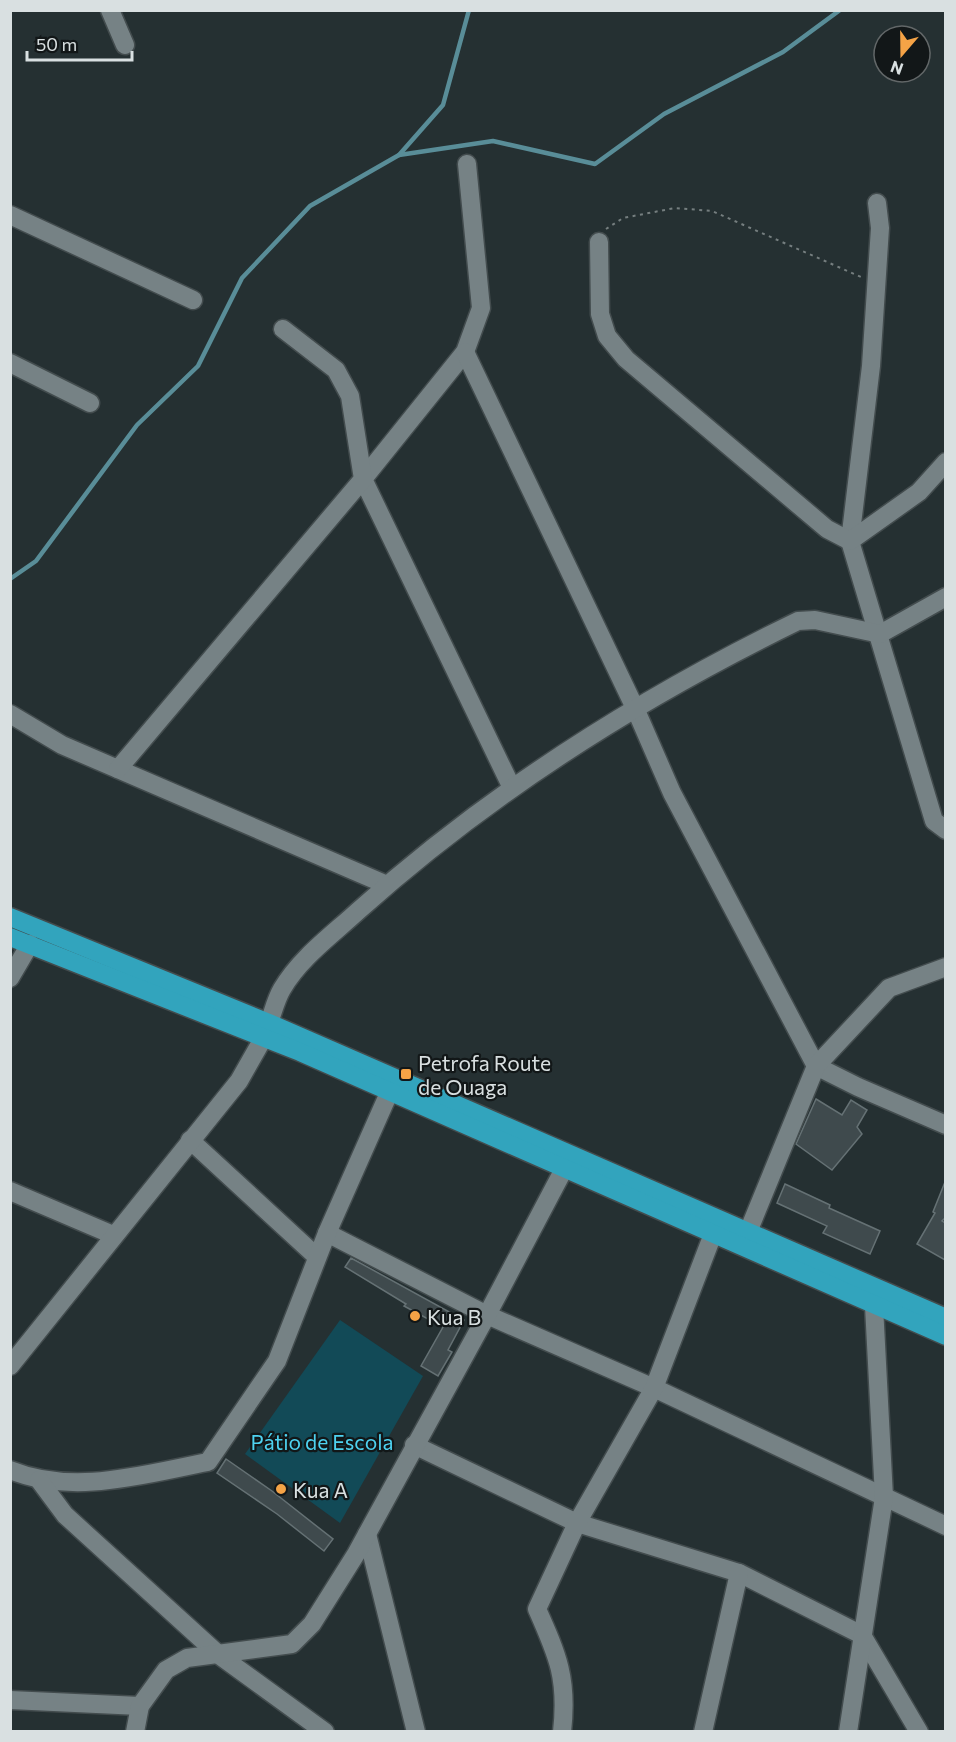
<svg xmlns="http://www.w3.org/2000/svg" width="956" height="1742" viewBox="0 0 956 1742" font-family="Commissioner,sans-serif">
<style>
.green{fill:#124a57}
.lines{fill:none;stroke-linecap:round;stroke-linejoin:round}
.stream{stroke:#598d98;stroke-width:4.5}
.building{fill:#3f4a4d;stroke:#657174;stroke-width:1.5}
.minor-casing{stroke:#434c4e;stroke-width:21}
.highway-casing{stroke:#434c4e;stroke-width:21}
.path{stroke:#757e7f;stroke-width:2;stroke-dasharray:3 4.5;stroke-linecap:butt}
.minor{stroke:#768285;stroke-width:18}
.highway{stroke:#32a4bd;stroke-width:18}
.poi-dot{fill:#f5a346;stroke:#121718;stroke-width:2}
.labels{text-anchor:middle;dominant-baseline:central;stroke-width:4.5;stroke-linejoin:round;paint-order:stroke}
.poi-label{font-size:21px;fill:#d9e0e1;stroke:#121718;text-anchor:start}
.park-label{font-size:21px;fill:#4ed2f0;stroke:#121718}
</style>
<rect width="100%" height="100%" fill="#253032"/>
<!-- green -->
<polygon class="green" points="340,1320 423,1376 340,1523 245,1454"/>
<g class="lines">
<!-- stream -->
<g class="stream">
<polyline points="399,155 493,141 595,164 664,114 783,52 840,10"/>
<polyline points="10,579 36,561 137,425 198,366 242,278 310,206 399,155 443,105 469,10"/>
</g>
</g>
<!-- building -->
<g class="building">
<polygon points="816,1099 842,1115 851,1100 867,1110 857,1127 862,1134 832,1170 796,1144"/>
<polygon points="945,1182 945,1218 942,1221 945,1223 945,1260 917,1244 935,1213 933,1212"/>
<polygon points="785,1184 830,1205 829,1208 880,1231 870,1254 823,1233 827,1226 777,1203"/>
<polygon points="351,1258 464,1320 448,1350 452,1352 438,1376 421,1366 443,1327 404,1306 406,1304 345,1267"/>
<polygon points="226,1459 272,1491 333,1539 324,1551 277,1514 217,1473"/>
</g>
<g class="lines">
<defs>
<g id="minor">
<polyline points="110,10 125,45"/>
<polyline points="467,164 481,308 465,352 363,479 512,788"/>
<polyline points="877,203 880,228 871,366 850,541 934,821 946,830"/>
<polyline points="10,215 193,300"/>
<polyline points="599,242 600,314 607,336 626,359 827,529 850,541 919,492 946,462"/>
<polyline points="465,352 635,708 672,793 816,1066 858,1087 946,1125"/>
<polyline points="10,363 90,403"/>
<polyline points="10,714 62,745 387,885"/>
<polyline points="118,769 363,479 350,396 336,370 283,329"/>
<polyline points="10,978 30,944"/>
<path d="M 269,1023 C 273,1012 276,999 282,989 C 300,958 332,935 358,911 C 488,794 640,698 798,621 L 815,620 L 880,634 L 946,597"/>
<polyline points="190,1140 317,1257"/>
<polyline points="10,1191 113,1235"/>
<polyline points="748,1232 816,1066 889,988 946,967"/>
<polyline points="327,1233 487,1315 654,1388 946,1526"/>
<polyline points="10,1366 239,1081 264,1037"/>
<polyline points="414,1445 577,1523 739,1573 862,1635 919,1732"/>
<path d="M 10,1470 C 74,1496 144,1474 208,1462 L 277,1361 L 327,1233 L 389,1093"/>
<polyline points="39,1480 65,1515 219,1655 325,1732"/>
<polyline points="367,1534 416,1732"/>
<polyline points="10,1700 140,1706"/>
<polyline points="135,1732 140,1706 166,1670 187,1658 292,1644 312,1624 356,1554 487,1315 564,1169"/>
<path d="M 562,1732 C 568,1679 558,1656 537,1609 L 577,1523 L 654,1388 L 713,1234"/>
<polyline points="703,1732 739,1573"/>
<polyline points="848,1732 884,1497 874,1306 876,1289"/>
</g>
<g id="highway">
<polyline points="10,917 269,1023 946,1318"/>
<polyline points="10,937 300,1052 946,1336"/>
</g>
</defs>
<!-- minor casing -->
<use href="#minor" class="minor-casing"/>
<!-- highway casing -->
<use href="#highway" class="highway-casing"/>
<!-- path -->
<polyline class="path" points="606,229 623,218 675,208 712,211 861,277"/>
<!-- minor -->
<use href="#minor" class="minor"/>
<!-- highway -->
<use href="#highway" class="highway"/>
</g>
<!-- markers -->
<g class="poi-dot">
<rect x="400" y="1068" width="12" height="12" rx="3"/>
<circle cx="415" cy="1316" r="6"/>
<circle cx="281" cy="1489" r="6"/>
</g>
<g class="labels">
<!-- poi labels -->
<g class="poi-label">
<text x="418" y="1062">Petrofa Route<tspan x="418" dy="24">de Ouaga</tspan></text>
<text x="427" y="1316">Kua B</text>
<text x="293" y="1489">Kua A</text>
</g>
<!-- park labels -->
<g class="park-label">
<text x="322" y="1441">Pátio de Escola</text>
</g>
</g>
<!-- border -->
<rect width="956" height="1742" fill="none" stroke="#d9e0e1" stroke-width="24"/>
<!-- north arrow -->
<g transform="translate(902 54) rotate(200)"><circle r="28" fill="#121718" stroke="#626768" stroke-width="1.5"/>
<path d="M0-4.5L10 22L0 15L-10 22Z" fill="#f5a346"/>
<text y="-9" font-size="16" font-weight="bold" text-anchor="middle" fill="#d9e0e1">N</text>
</g>
<!-- scale -->
<path d="M27 51v9h105v-9" fill="none" stroke="#d9e0e1" stroke-width="3"/>
<text x="36" y="51" font-size="18" fill="#d9e0e1" stroke="#121718" stroke-width="4.5" paint-order="stroke">50 m</text>
</svg>
